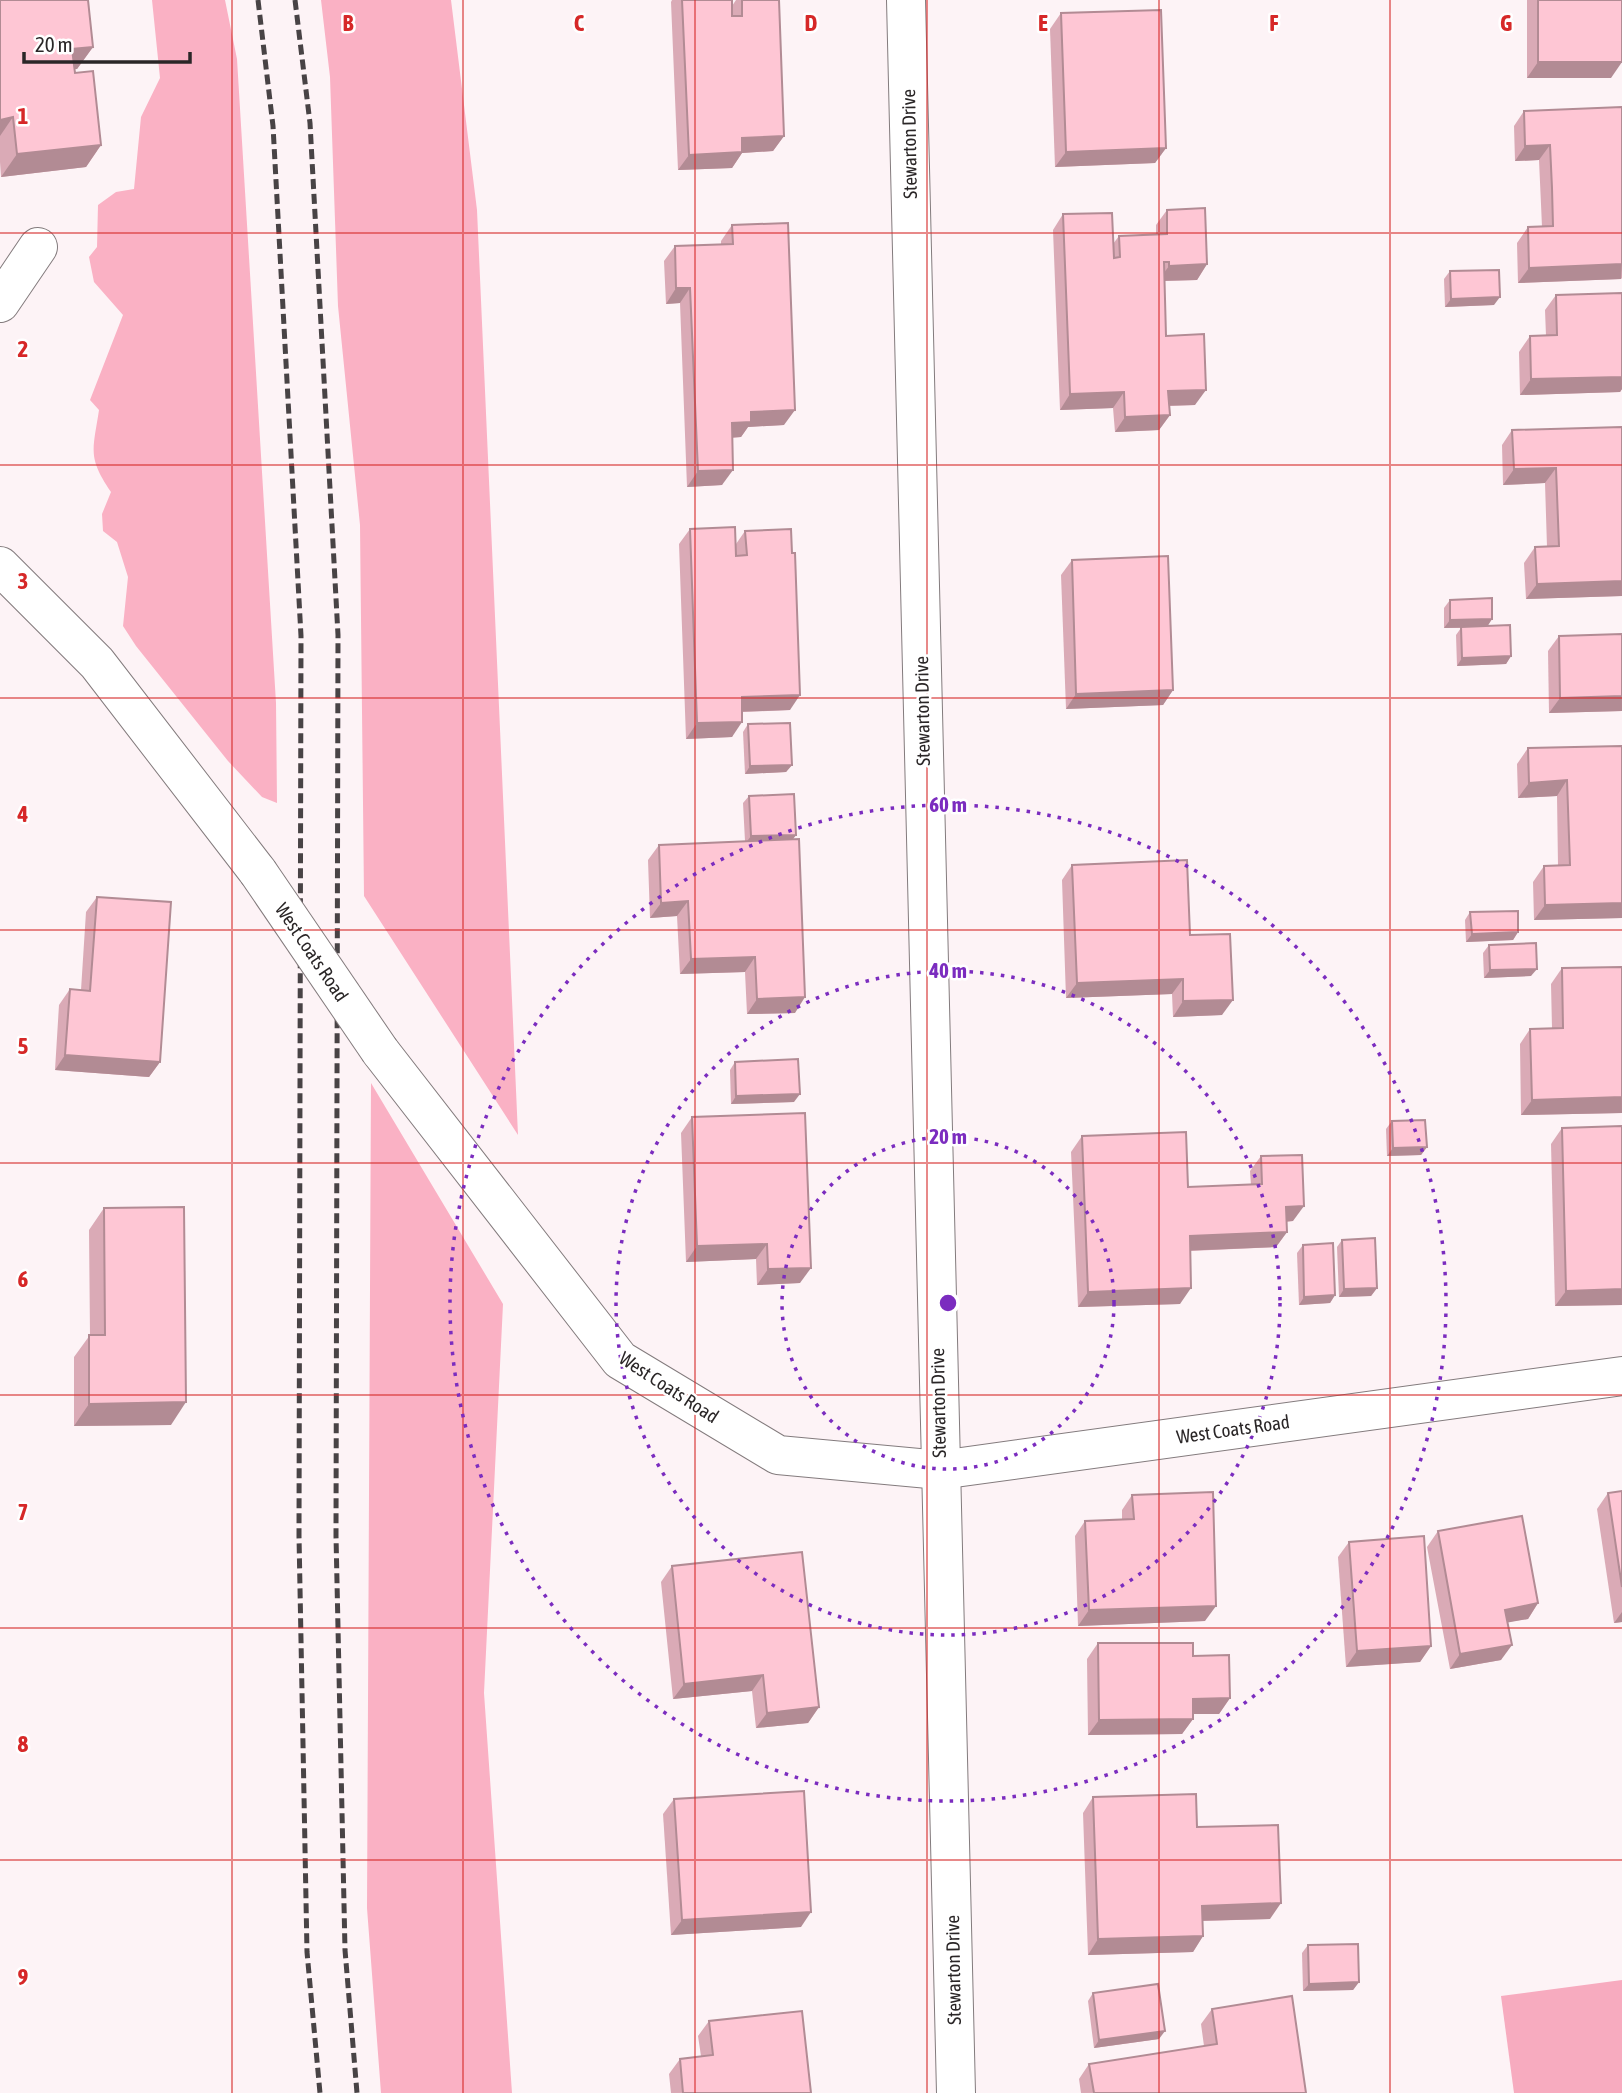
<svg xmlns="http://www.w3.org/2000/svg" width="1622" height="2093" viewBox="0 0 1622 2093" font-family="'Asap Condensed',sans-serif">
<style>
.green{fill:#f7abbf}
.forest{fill:#fab1c4}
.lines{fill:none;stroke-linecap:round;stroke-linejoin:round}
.minor-casing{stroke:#837b7d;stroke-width:40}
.minor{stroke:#fff;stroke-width:38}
.rail{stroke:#484345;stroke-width:5;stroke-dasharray:10 5;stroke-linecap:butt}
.minor-bridge-casing{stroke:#837b7d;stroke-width:40;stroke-linecap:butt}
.minor-bridge{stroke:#fff;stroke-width:38}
.wall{fill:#daaab6}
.shaded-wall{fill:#b28b94}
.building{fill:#fec6d4;stroke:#b28b94;stroke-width:2}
.grid{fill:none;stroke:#d62828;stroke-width:2;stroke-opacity:0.55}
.ring{fill:none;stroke:#7b2cbf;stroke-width:3.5;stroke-dasharray:3.5 7}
.labels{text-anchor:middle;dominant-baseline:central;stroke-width:5;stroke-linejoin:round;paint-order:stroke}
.street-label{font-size:19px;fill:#2a2627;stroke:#fff}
.grid-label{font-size:23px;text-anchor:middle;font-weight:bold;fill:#d62828;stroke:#fff;stroke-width:5;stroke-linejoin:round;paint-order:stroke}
.centre{fill:#7b2cbf;stroke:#fff;stroke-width:3.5}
.ring-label{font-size:21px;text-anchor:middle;font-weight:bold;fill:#7b2cbf;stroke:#fff;stroke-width:5;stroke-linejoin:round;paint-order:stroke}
</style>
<rect width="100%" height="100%" fill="#fdf3f6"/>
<!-- green -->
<polygon class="green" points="1622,1980 1622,2093 1514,2093 1501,1996"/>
<!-- forest -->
<g class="forest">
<path d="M 152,0 L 225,0 L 237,59 L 276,703 L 277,803 L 262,797 L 228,761 L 136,646 L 123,626 L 128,577 L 117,542 L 103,531 L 102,514 L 111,492 C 87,457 93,450 99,410 L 90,400 L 123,315 L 94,282 L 89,257 L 97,247 L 98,205 L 116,192 L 134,189 L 141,117 L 160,78 Z"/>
<polygon points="321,0 451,0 477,210 518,1135 364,896 360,525 338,306 330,77"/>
<polygon points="371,1083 503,1304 484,1693 512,2093 381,2093 367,1908"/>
</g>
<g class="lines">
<defs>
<g id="minor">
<polyline points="906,0 956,2093"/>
<polyline points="0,303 38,247"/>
<polyline points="0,566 97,663 258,872"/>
<polyline points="380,1051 620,1360 778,1455 940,1470 1622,1376"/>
</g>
</defs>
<!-- minor casing -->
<use href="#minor" class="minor-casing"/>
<!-- minor -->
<use href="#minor" class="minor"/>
<!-- rail -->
<g class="rail">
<polyline points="258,0 273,126 301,636 299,1536 307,1952 320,2093"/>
<polyline points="295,0 310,123 338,635 336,1536 345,1950 357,2093"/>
</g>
<defs>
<polyline id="minor-bridge" points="258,872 380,1051"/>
</defs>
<!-- minor-bridge casing -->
<use href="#minor-bridge" class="minor-bridge-casing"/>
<!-- minor-bridge -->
<use href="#minor-bridge" class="minor-bridge"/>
</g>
<!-- wall -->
<g class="wall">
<polygon points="0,0 93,47 77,69 74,69 101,145 86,167 1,177 0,162"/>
<polygon points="672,0 732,0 732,6 736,0 779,0 784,136 773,151 742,153 732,168 678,170 671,2"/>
<polygon points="1527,0 1622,0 1611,78 1527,78"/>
<polygon points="1061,13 1166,148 1155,163 1055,167 1050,29"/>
<polygon points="1622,107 1622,278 1621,279 1518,283 1517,243 1528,227 1542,227 1541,204 1539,160 1515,161 1514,126 1524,111"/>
<polygon points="1167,210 1207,264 1197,280 1164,281 1166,336 1195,405 1169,406 1170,415 1159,430 1115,432 1113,408 1060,410 1053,230 1063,214 1113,244 1119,236 1156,234 1156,225"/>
<polygon points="732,225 784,425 748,427 741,437 732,438 722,485 687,487 680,303 666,304 664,261 675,246 721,244 721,241"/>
<polygon points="1450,271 1494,305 1445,307 1444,279"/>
<polygon points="1622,293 1622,389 1620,392 1520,395 1519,352 1530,336 1546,336 1545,310 1556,295"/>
<polygon points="1622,427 1622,596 1526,599 1524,563 1535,547 1547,547 1545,483 1503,485 1502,445 1512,430"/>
<polygon points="690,529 736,544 745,531 790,710 742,712 732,737 686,739 679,544"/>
<polygon points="1072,560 1173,690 1163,705 1066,709 1061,575"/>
<polygon points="1450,600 1492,619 1487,626 1511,656 1506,664 1457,666 1456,635 1461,628 1444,628 1444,608"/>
<polygon points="1622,634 1622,711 1549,713 1548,651 1559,636"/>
<polygon points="748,724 792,765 786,772 745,774 743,732"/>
<polygon points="1622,746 1622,918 1534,920 1533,882 1544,866 1558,866 1557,796 1518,798 1517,764 1528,748"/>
<polygon points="749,796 796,835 793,839 795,1013 747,1014 745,972 680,974 677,916 650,918 648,860 659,845 745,841 743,803"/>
<polygon points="1072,865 1190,935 1222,1015 1173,1017 1172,994 1066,998 1062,880"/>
<polygon points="97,897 160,1062 149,1077 55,1070 59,1005 70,989 81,990 86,912"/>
<polygon points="1470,912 1518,932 1513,940 1466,942 1465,920"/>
<polygon points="1489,945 1531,976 1484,978 1483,953"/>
<polygon points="1562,968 1622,1113 1521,1115 1520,1044 1530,1029 1552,1028 1551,984"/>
<polygon points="735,1062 794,1102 731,1104 730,1070"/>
<polygon points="692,1117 800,1283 757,1285 756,1259 686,1262 681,1133"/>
<polygon points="1392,1121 1427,1147 1421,1155 1387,1156 1386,1129"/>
<polygon points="1622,1126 1622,1305 1555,1306 1551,1144 1562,1128"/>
<polygon points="1082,1136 1188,1187 1251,1185 1250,1171 1261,1156 1293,1221 1286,1222 1287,1232 1276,1247 1190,1251 1180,1304 1078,1307 1071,1152"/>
<polygon points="104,1208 171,1425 74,1426 74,1357 90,1335 89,1230"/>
<polygon points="1342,1240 1377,1288 1371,1296 1339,1297 1337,1247"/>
<polygon points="1303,1245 1335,1295 1330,1303 1299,1305 1297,1253"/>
<polygon points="1622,1491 1622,1622 1614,1623 1597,1509 1608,1493"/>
<polygon points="1132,1495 1205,1621 1078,1626 1075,1536 1085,1521 1122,1520 1122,1510"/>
<polygon points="1438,1531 1538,1603 1528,1619 1507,1622 1501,1660 1450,1669 1427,1547"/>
<polygon points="1349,1542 1431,1646 1420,1662 1346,1667 1338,1557"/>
<polygon points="672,1566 819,1707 808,1723 756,1728 752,1691 673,1699 661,1582"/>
<polygon points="1098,1643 1193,1656 1230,1698 1219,1714 1193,1714 1193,1719 1182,1734 1088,1735 1087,1659"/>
<polygon points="1093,1797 1197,1827 1270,1919 1203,1921 1203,1936 1193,1952 1088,1955 1083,1813"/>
<polygon points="674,1799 801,1927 671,1935 663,1814"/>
<polygon points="1308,1945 1359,1982 1353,1990 1303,1991 1302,1953"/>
<polygon points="1093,1993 1159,2039 1094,2048 1088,2001"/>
<polygon points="1212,2009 1306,2093 1081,2093 1079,2079 1089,2064 1204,2046 1201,2024"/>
<polygon points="709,2021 811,2093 671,2093 669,2074 680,2059 701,2056 698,2036"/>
</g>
<!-- shaded-wall -->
<g class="shaded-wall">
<polygon points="93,47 77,69 56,71 72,49"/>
<polygon points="1538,62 1622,62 1611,78 1527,78"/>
<polygon points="13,117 0,136 0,120"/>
<polygon points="784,136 773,151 742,153 732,168 678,170 689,155 742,138"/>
<polygon points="101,145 86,167 1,177 17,154"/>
<polygon points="1550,145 1539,160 1515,161 1525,146"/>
<polygon points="1166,148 1155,163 1055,167 1066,152"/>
<polygon points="1207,264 1197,280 1158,281 1169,266"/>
<polygon points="1622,264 1621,279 1518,283 1529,268"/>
<polygon points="676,288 690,288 680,303 666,304"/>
<polygon points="1500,297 1494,305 1445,307 1451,299"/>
<polygon points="1622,377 1622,389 1620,392 1520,395 1531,379"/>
<polygon points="1206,390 1195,405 1158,406 1168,391"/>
<polygon points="1124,392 1113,408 1060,410 1070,394"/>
<polygon points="795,410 784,425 748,427 741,437 721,438 732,423 751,412"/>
<polygon points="1170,415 1159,430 1115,432 1125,417"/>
<polygon points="1556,468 1545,483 1503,485 1514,469"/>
<polygon points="733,470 722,485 687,487 698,471"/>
<polygon points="1622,581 1622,596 1526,599 1537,584"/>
<polygon points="1492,619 1487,627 1444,628 1450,620"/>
<polygon points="1511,656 1506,664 1457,666 1462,658"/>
<polygon points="1173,690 1163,705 1066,709 1076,694"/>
<polygon points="800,695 790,710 731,712 742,697"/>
<polygon points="1622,696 1622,711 1549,713 1560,698"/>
<polygon points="742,722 732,737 686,739 697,723"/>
<polygon points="792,765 786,772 745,774 750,766"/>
<polygon points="1567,780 1557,796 1518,798 1529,783"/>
<polygon points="796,835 790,843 745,844 751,836"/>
<polygon points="688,901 677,916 650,918 661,903"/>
<polygon points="1622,903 1622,918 1534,920 1545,905"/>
<polygon points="1518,932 1513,940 1466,942 1472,934"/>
<polygon points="755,957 745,972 680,974 691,959"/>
<polygon points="1537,969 1531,976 1484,978 1490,970"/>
<polygon points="1183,979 1172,994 1066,998 1077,983"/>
<polygon points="805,997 795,1013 747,1014 757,999"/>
<polygon points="1233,1000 1222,1015 1173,1017 1183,1001"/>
<polygon points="65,1055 160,1062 149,1077 55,1070"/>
<polygon points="800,1094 794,1102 731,1104 736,1096"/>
<polygon points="1622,1097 1622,1113 1521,1115 1532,1100"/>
<polygon points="1427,1147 1421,1155 1387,1156 1393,1148"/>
<polygon points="1304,1206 1293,1221 1275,1222 1286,1207"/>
<polygon points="1287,1232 1276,1247 1179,1251 1190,1236"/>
<polygon points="767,1244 756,1259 686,1262 697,1246"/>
<polygon points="811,1268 800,1283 757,1285 768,1269"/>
<polygon points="1191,1288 1180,1304 1078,1307 1088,1292"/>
<polygon points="1377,1288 1371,1296 1339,1297 1344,1289"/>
<polygon points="1622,1289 1622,1305 1555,1306 1566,1291"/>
<polygon points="1335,1295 1330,1303 1299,1305 1304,1297"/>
<polygon points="186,1402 171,1425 74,1426 89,1404"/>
<polygon points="1538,1603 1528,1619 1494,1625 1505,1610"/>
<polygon points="1216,1606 1205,1621 1078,1626 1089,1610"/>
<polygon points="1622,1612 1622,1622 1614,1623"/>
<polygon points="1512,1645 1501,1660 1450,1669 1460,1654"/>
<polygon points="1431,1646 1420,1662 1346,1667 1357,1651"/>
<polygon points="763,1675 752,1691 673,1699 684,1684"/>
<polygon points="1230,1698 1219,1714 1182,1714 1193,1699"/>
<polygon points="819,1707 808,1723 756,1728 767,1713"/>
<polygon points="1193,1719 1182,1734 1088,1735 1099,1720"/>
<polygon points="1281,1903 1270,1919 1192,1921 1202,1906"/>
<polygon points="811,1912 801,1927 671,1935 682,1920"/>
<polygon points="1203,1936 1193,1952 1088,1955 1098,1939"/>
<polygon points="1359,1982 1353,1990 1303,1991 1309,1984"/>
<polygon points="1165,2031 1159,2039 1094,2048 1099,2040"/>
</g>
<!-- building -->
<g class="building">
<polygon points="0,0 88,0 93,47 72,49 75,73 93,71 101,145 17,154 13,117 0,120"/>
<polygon points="682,0 732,0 732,16 742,16 742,0 779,0 784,136 742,138 742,152 689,155"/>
<rect x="1538" y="0" width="84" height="62"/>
<polygon points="1161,10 1166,148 1066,152 1061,13"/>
<polygon points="1622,107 1622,264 1529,268 1528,227 1553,226 1552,188 1550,145 1525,146 1524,111"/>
<polygon points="1205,208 1207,264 1169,266 1169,262 1164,262 1166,336 1204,334 1206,390 1168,391 1170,415 1125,417 1124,392 1070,394 1063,214 1112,213 1114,258 1120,257 1119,236 1167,234 1167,210"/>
<polygon points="788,223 795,410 751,412 751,422 732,423 733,470 698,471 690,288 676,288 675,246 733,244 732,225"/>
<polygon points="1499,270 1500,297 1451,299 1450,271"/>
<polygon points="1622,293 1622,377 1531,379 1530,336 1557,335 1556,295"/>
<polygon points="1622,427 1622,581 1537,584 1535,547 1559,546 1556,468 1514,469 1512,430"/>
<polygon points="735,527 736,556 747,555 745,531 791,529 792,553 795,553 800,695 742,697 742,722 697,723 690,529"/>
<polygon points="1168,556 1173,690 1076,694 1072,560"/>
<polygon points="1492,598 1492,619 1450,620 1450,600"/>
<polygon points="1510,625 1511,656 1462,658 1461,627"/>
<polygon points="1622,634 1622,696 1560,698 1559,636"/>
<polygon points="790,723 792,765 750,766 748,724"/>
<polygon points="1622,746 1622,903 1545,905 1544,866 1570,865 1567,780 1529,783 1528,748"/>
<polygon points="794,794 796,835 751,836 749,796"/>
<polygon points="799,839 805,997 757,999 755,957 691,959 688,901 661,903 659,845"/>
<polygon points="1187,860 1190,935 1230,934 1233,1000 1183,1001 1183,979 1077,983 1072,865"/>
<polygon points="97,897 171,902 160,1062 65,1055 70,989 90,991"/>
<polygon points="1518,911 1518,932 1472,934 1470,912"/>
<polygon points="1536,943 1537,969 1490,970 1489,945"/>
<polygon points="1622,967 1622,1097 1532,1100 1530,1029 1563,1028 1562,968"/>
<polygon points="798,1059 800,1094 736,1096 735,1062"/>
<polygon points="805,1113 811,1268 768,1269 767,1244 697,1246 692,1117"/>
<polygon points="1425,1120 1427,1147 1393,1148 1392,1121"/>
<polygon points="1622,1126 1622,1289 1566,1291 1562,1128"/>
<polygon points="1186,1132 1188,1187 1262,1184 1261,1156 1302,1155 1304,1206 1286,1207 1287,1232 1190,1236 1191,1288 1088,1292 1082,1136"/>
<polygon points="184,1207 186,1402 89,1404 89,1335 105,1335 104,1208"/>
<polygon points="1375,1238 1377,1288 1344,1289 1342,1240"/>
<polygon points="1333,1243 1335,1295 1304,1297 1303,1245"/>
<polygon points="1622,1491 1622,1587 1608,1493"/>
<polygon points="1213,1492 1216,1606 1089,1610 1085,1521 1134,1519 1132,1495"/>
<polygon points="1522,1516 1538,1603 1505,1610 1512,1645 1460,1654 1438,1531"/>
<polygon points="1424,1536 1431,1646 1357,1651 1349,1542"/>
<polygon points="802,1552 819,1707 767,1713 763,1675 684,1684 672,1566"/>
<polygon points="1098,1643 1193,1643 1193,1656 1229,1655 1230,1698 1193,1699 1193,1719 1099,1720"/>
<polygon points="804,1791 811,1912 682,1920 674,1799"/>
<polygon points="1196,1794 1197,1827 1278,1825 1281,1903 1202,1906 1203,1936 1098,1939 1093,1797"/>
<polygon points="1358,1944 1359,1982 1309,1984 1308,1945"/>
<polygon points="1158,1984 1165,2031 1099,2040 1093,1993"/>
<polygon points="1292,1996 1306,2093 1094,2093 1089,2064 1217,2044 1212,2009"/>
<polygon points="802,2011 811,2093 683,2093 680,2059 713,2055 709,2021"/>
</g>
<!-- grid -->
<path class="grid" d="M 232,0 L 232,2093M 463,0 L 463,2093M 695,0 L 695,2093M 927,0 L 927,2093M 1159,0 L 1159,2093M 1390,0 L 1390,2093M 0,233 L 1622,233M 0,465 L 1622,465M 0,698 L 1622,698M 0,930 L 1622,930M 0,1163 L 1622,1163M 0,1395 L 1622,1395M 0,1628 L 1622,1628M 0,1860 L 1622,1860"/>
<!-- distance rings -->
<g class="ring">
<circle cx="948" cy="1303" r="166"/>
<circle cx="948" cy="1303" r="332"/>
<circle cx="948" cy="1303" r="498"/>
</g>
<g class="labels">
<!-- street labels -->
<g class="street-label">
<text transform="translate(909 144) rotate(-91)">Stewarton Drive</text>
<text transform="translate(922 711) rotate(-91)">Stewarton Drive</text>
<text transform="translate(312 952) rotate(56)">West Coats Road</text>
<text transform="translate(669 1387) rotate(33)">West Coats Road</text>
<text transform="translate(938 1403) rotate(-91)">Stewarton Drive</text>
<text transform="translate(1233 1429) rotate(-8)">West Coats Road</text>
<text transform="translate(953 1970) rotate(-91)">Stewarton Drive</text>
</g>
</g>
<g class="grid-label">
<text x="348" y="31">B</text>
<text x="579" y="31">C</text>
<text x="811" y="31">D</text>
<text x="1043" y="31">E</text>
<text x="1274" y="31">F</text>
<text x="1506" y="31">G</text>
<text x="23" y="124">1</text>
<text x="23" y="357">2</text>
<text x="23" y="589">3</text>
<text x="23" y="822">4</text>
<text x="23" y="1054">5</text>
<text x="23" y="1287">6</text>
<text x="23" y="1520">7</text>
<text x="23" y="1752">8</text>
<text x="23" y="1985">9</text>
</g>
<circle cx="948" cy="1303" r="10" class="centre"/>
<g class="ring-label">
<text x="948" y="812">60 m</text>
<text x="948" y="978">40 m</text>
<text x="948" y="1144">20 m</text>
</g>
<!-- scale -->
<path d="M24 52v10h166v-10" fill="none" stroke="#2a2627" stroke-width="3.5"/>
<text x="35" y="52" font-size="21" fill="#2a2627" stroke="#ffffff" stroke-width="5" paint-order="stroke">20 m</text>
</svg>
